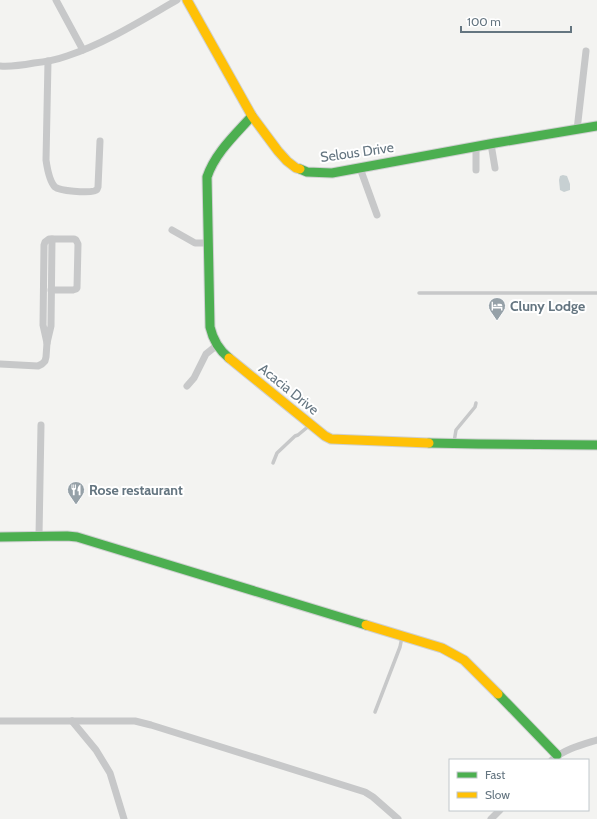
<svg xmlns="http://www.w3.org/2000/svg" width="597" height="819" viewBox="0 0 597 819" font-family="Cabin,sans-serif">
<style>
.water{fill:#c7d0d2}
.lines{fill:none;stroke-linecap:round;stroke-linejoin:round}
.fast-casing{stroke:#cfd0d1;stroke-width:11}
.slow-casing{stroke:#cfd0d1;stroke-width:11}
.lane{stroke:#c7c8c9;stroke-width:3.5}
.street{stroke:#c7c8c9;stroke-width:7}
.fast{stroke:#4caf50;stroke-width:9}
.slow{stroke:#ffc107;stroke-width:9}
.labels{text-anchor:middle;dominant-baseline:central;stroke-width:4;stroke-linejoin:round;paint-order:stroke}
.street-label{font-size:14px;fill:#647580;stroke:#fff}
.poi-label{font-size:14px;font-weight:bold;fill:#647580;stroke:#fff;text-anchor:start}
</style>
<rect width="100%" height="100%" fill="#f3f3f1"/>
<!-- water -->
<polygon class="water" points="563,175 567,176 570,184 570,190 564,192 560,190 559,180 560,176"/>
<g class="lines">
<defs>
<g id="fast">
<polyline points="300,169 307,172 332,173 495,143 597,126"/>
<path d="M 229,358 C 219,350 213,340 210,327 L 207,177 C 215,153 235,135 252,116"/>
<polyline points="429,443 478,444 597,445"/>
<polyline points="0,537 67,536 77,537 366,625"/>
<polyline points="498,694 557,755"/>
</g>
<g id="slow">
<polyline points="187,0 252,116 278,151 287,161 296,168 300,169"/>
<polyline points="229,358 325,436 331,439 429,443"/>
<polyline points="366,625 442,648 464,660 498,694"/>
</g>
</defs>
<!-- fast casing -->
<use href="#fast" class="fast-casing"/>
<!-- slow casing -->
<use href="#slow" class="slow-casing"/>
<!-- lane -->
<g class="lane">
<polyline points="419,293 597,293"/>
<polyline points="454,442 456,430 475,407 476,403"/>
<polyline points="273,463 277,453 295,436 298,435 310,425"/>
<polyline points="375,712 400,647 402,637"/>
</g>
<!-- street -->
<g class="street">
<polyline points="56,0 83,50"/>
<path d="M 48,61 L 46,160 C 47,167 50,182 55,187 C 60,191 87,193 94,191 C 97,190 97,190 98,187 L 100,141"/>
<path d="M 0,66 C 11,67 23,65 34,63 C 45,62 56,60 67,56 C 106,43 142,20 177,0"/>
<polyline points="577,130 586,51"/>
<polyline points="491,144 495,168"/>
<polyline points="360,168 377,215"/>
<polyline points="476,170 476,147"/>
<polyline points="172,230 195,243 208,243"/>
<polyline points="47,343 43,325 44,245 45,242 49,239 74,239 76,240 78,244 77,288 76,289 73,290 51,290"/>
<polyline points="0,364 38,366 42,364 45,361 46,357 47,343 51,326 52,239"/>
<polyline points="187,386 194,378 206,354 216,346"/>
<polyline points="39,536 41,425"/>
<polyline points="0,721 135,721 151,725 365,792 373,797 398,819"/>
<polyline points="72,721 96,750 110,773 124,819"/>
<path d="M 552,760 C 565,749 581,745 597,740"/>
<polyline points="491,819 500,810"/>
</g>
<!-- fast -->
<use href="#fast" class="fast"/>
<!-- slow -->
<use href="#slow" class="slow"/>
</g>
<!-- icons -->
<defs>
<symbol id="hotel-pin" viewBox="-11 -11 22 30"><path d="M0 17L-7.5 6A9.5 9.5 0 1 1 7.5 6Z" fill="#96a1a8" stroke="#fff"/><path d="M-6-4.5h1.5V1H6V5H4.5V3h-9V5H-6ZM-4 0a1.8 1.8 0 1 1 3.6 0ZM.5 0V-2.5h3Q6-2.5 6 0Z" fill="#fff"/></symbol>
<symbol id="restaurant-pin" viewBox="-11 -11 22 30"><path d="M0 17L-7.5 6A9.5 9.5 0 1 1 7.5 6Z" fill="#96a1a8" stroke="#fff"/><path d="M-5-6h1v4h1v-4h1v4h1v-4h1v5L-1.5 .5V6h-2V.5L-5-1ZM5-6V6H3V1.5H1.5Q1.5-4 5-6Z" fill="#fff"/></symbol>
</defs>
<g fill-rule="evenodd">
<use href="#hotel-pin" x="487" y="296" width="20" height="27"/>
<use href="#restaurant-pin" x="66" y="480" width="20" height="27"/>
</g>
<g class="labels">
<!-- street labels -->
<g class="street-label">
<text transform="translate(357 152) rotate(-8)">Selous Drive</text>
<text transform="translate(289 389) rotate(39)">Acacia Drive</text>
</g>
<!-- poi labels -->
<g class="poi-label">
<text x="510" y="306">Cluny Lodge</text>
<text x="89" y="490">Rose restaurant</text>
</g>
</g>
<!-- legend -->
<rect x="449" y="759" width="140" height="52" fill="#ffffff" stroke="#c1c8cc"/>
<rect x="457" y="772" width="20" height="6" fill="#4caf50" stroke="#c1c8cc"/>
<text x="485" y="779" font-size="12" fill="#647580">Fast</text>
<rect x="457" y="792" width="20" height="6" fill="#ffc107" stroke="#c1c8cc"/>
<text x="485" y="799" font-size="12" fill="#647580">Slow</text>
<!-- scale -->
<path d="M461 26v6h110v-6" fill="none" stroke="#647580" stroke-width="2"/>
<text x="467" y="26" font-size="12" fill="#647580" stroke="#ffffff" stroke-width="3" paint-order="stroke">100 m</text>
</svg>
